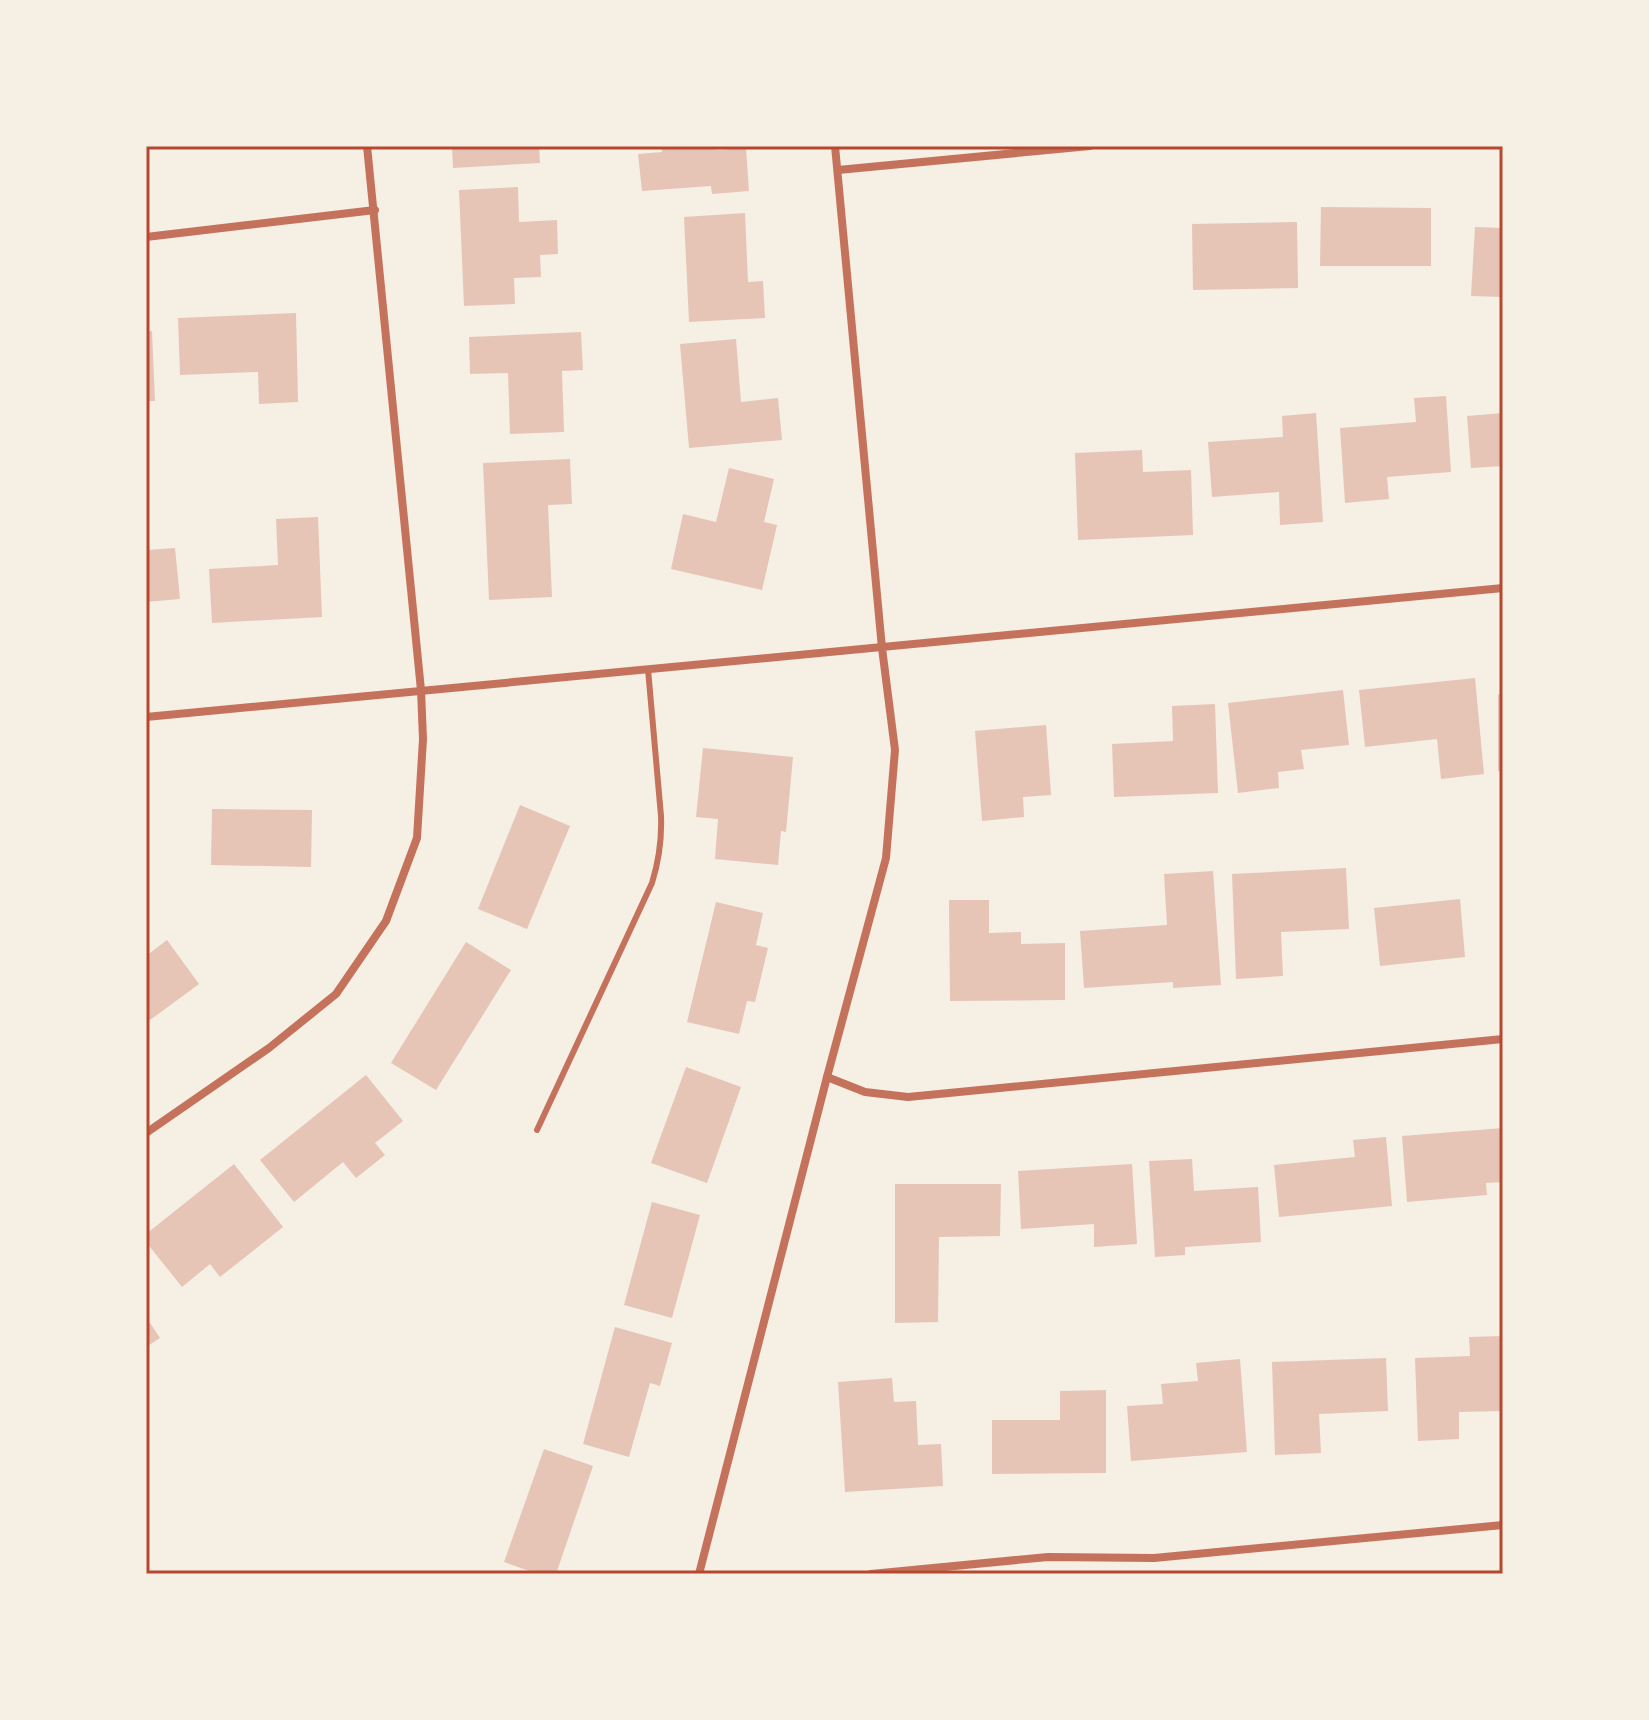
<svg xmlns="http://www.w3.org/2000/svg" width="1649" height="1720" viewBox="0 0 1649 1720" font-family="Lora,serif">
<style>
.building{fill:#e6c5b7}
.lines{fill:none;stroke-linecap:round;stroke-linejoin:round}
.service{stroke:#c5725c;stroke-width:6}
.minor{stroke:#c5725c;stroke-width:8}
.neatline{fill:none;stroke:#b5482f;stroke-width:3}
</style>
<rect width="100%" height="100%" fill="#f6efe4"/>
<!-- building -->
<g class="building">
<polygon points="452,146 539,146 540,163 453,168"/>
<polygon points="662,146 716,146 717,150 746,148 749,191 712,194 711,186 642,191 638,154 662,152"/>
<polygon points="518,187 519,222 557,220 558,254 540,255 541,277 514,278 515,304 464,306 459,190"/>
<polygon points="1321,207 1431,208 1431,266 1320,266"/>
<polygon points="745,213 748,282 763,281 765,318 689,322 684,217"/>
<polygon points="1297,222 1298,288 1193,290 1192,224"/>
<polygon points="1475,227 1503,228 1503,297 1471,296"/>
<polygon points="296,313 298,402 259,404 258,372 180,375 178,318"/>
<polygon points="146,331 152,331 155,401 146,401"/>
<polygon points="581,332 583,370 562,371 564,432 510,434 508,373 470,374 469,337"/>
<polygon points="736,339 741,402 778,398 782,440 689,448 680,344"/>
<polygon points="1446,396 1451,472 1387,477 1389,499 1345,503 1340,428 1416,422 1414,398"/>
<polygon points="1316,413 1323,522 1280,525 1279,492 1212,497 1208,442 1283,437 1282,416"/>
<polygon points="1503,413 1503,466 1471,468 1467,416"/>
<polygon points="1142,450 1143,472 1191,470 1193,535 1078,540 1075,453"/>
<polygon points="570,459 572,504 548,505 552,597 489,600 483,463"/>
<polygon points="729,468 774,479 764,522 777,525 762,590 671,569 683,514 716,522"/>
<polygon points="318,517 322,617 212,623 209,569 278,565 276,519"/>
<polygon points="175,548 180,599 146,602 146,550"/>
<polygon points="1475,678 1484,774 1441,779 1437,739 1365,747 1359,690"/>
<polygon points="1343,690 1349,745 1301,750 1304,769 1278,772 1279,788 1238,793 1228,703"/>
<rect x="1498" y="694" width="5" height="77"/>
<polygon points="1215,704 1218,793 1114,797 1112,744 1173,741 1172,706"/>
<polygon points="1046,725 1051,795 1023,797 1024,817 982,821 975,731"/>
<polygon points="703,748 793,757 786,832 781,831 778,865 715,859 718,819 696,817"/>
<polygon points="520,805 570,826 527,929 478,909"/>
<polygon points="212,809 312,810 311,867 211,865"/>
<polygon points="1346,868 1349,929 1281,932 1283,976 1236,979 1232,874"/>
<polygon points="1213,871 1221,985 1173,988 1173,982 1084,988 1080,931 1167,925 1164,874"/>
<polygon points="1460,899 1465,957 1380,966 1374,908"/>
<polygon points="949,900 989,900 989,933 1021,932 1021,944 1065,943 1065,1000 950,1001"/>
<polygon points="716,902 763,913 756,945 768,948 755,1002 747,1001 739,1034 687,1022"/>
<polygon points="167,940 199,984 146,1023 146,956"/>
<polygon points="466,942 511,970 436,1090 391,1063"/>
<polygon points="686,1067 741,1087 707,1183 651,1163"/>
<polygon points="366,1075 403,1121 375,1143 385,1155 356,1178 343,1162 294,1202 260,1160"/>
<polygon points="1503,1128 1503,1182 1486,1183 1487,1195 1407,1202 1402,1136"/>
<polygon points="1386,1137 1392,1206 1279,1217 1274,1165 1355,1157 1353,1140"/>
<polygon points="1192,1159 1194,1191 1258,1187 1261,1242 1185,1247 1185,1255 1155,1257 1149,1161"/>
<polygon points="234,1164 283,1227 220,1277 210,1264 182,1287 146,1242 146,1234"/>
<polygon points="1132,1164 1137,1244 1094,1247 1094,1224 1021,1229 1018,1171"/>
<polygon points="895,1184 1001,1184 1000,1236 939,1237 938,1322 895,1323"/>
<polygon points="652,1202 700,1215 672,1318 624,1305"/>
<polygon points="146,1317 160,1338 146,1347"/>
<polygon points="615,1327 672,1343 660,1386 650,1383 629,1457 583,1444"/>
<polygon points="1503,1336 1503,1411 1459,1412 1459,1439 1418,1441 1415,1358 1470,1356 1469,1337"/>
<polygon points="1386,1358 1388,1411 1319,1414 1321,1453 1275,1455 1272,1362"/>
<polygon points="1240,1359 1247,1452 1131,1461 1127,1406 1163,1404 1161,1384 1198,1381 1196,1363"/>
<polygon points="892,1378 894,1402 916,1401 918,1445 941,1444 943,1486 845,1492 838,1382"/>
<polygon points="1106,1390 1106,1473 992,1474 992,1420 1060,1420 1060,1391"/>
<polygon points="544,1449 593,1466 556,1574 538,1574 504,1562"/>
</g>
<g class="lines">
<!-- service -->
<path class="service" d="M 537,1130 L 652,883 C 659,860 662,840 661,816 L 648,669"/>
<!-- minor -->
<g class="minor">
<polyline points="838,170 1090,146"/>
<polyline points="146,237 375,210"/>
<polyline points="146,717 1503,588"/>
<polyline points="827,1077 865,1092 908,1097 1503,1039"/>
<polyline points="146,1133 269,1048 336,994 386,921 417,838 423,739 421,690 367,146"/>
<polyline points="699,1574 827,1077 886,858 895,750 882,648 835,146"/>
<polyline points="871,1574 1048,1557 1154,1558 1503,1525"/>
</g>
</g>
<!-- border -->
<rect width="1649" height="1720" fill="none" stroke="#f6efe4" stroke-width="296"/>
<rect x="148" y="148" width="1353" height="1424" class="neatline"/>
</svg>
